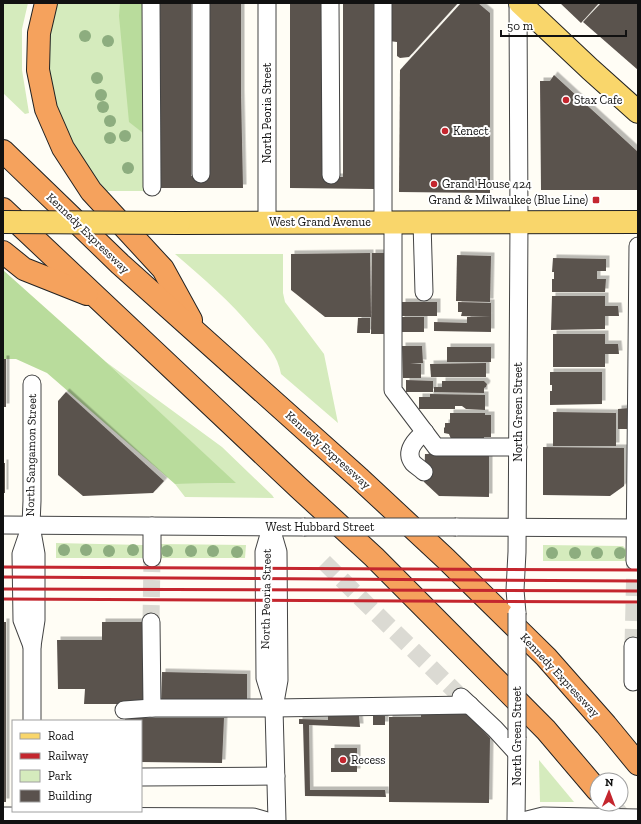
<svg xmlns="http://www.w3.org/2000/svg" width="641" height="824" viewBox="0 0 641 824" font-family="'Zilla Slab',serif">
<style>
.green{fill:#d5ebbd}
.forest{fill:#b9dc9c}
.building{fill:#5a524d;filter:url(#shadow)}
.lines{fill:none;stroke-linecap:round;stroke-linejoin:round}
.minor-tunnel{stroke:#dbdad3;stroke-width:17;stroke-dasharray:17 8;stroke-linecap:butt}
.highway-tunnel{stroke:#dbdad3;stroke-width:22;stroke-dasharray:22 11;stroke-linecap:butt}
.minor-casing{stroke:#444;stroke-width:19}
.major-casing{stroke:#222;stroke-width:24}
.highway-casing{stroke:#222;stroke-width:24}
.minor{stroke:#fff;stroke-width:17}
.major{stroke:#f9d66b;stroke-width:22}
.highway{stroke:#f5a25d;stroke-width:22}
.rail{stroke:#c4262e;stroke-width:3}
.minor-bridge-casing{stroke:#444;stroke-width:19;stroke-linecap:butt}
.major-bridge-casing{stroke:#222;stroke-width:24;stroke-linecap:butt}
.minor-bridge{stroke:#fff;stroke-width:17}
.major-bridge{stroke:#f9d66b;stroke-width:22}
.tree{fill:#8dad7f}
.poi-dot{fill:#c4262e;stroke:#fff;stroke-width:1.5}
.labels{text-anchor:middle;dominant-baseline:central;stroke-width:4;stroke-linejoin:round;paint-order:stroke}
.poi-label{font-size:12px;fill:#111;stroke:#fff;text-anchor:start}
.street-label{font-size:12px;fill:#111;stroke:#fff}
</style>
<defs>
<filter id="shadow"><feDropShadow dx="3.5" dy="-3.5" stdDeviation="0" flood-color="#0004"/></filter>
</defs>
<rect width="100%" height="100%" fill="#fffdf5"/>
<!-- green -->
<g class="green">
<polygon points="3,3 28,3 22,29 22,70 29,113 25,114 3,93"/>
<polygon points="56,3 143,3 143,161 147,191 107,191 76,155 58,120 47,71 49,36"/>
<path d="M 175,254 L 283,254 L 283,293 L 285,302 L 324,354 L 338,423 L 281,374 C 278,356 266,343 254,330 C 230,301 203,278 175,254 Z"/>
<polygon points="106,362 222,447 272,495 274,498 185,497 175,484 235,483"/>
<polygon points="56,543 143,545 143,558 56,558"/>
<polygon points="159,544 246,545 245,558 158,558"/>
<polygon points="543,545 623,546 628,551 628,561 543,561"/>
<polygon points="539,760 574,802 540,802"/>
</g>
<!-- forest -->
<g class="forest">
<polygon points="120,3 143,3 143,133 129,122 119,16"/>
<polygon points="3,270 106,362 236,483 175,484 47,373 16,359 3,359"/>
</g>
<!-- building -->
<g class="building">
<polygon points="159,3 191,3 191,176 209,176 209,3 241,3 241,94 243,188 159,188"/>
<polygon points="290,3 323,3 323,177 343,177 343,3 374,3 375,189 290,188"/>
<polygon points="389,3 458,3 409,57 400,58 397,56 397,42 389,41"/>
<polygon points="461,3 478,3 490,13 490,193 399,192 400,70"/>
<polygon points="560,3 599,3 581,23"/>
<polygon points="601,3 638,3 638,70 583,22"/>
<polygon points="554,75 638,152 638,190 541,190 540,81 550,81"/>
<polygon points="370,253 371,317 325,317 291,290 291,254"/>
<polygon points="372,253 389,253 389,334 371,334"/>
<polygon points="457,255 491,256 490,302 456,301"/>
<polygon points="553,258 606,259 606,271 597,271 597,279 606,279 605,292 552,292 552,279 554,279 554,272 552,272"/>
<polygon points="552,296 605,296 605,306 618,306 619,316 605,316 605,329 551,330"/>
<rect x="402" y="302" width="35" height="14"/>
<polygon points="458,302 491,303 491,317 461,316 462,312 458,312"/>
<rect x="401" y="317" width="23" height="15"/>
<polygon points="467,317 491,317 491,332 434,331 434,322 467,323"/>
<polygon points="358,318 370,318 370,333 357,333"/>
<polygon points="553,334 605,334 605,344 618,344 619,354 605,354 605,367 553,367"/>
<polygon points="402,346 422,346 423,363 410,363 421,364 421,378 403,378"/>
<rect x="447" y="347" width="44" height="15"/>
<rect x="3" y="359" width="3" height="48"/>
<polygon points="486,363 486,377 431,377 430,364"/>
<polygon points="550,372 602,372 602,404 550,405 550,391 552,391 552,385 550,385"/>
<polygon points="406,380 433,381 433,392 406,392"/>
<polygon points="442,381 484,381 487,384 486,387 484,388 484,393 434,392 434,387 442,387"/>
<polygon points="66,392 164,481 153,493 83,496 58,475 58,401"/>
<polygon points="430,394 485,395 485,410 466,409 462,406 455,406 455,409 419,409 419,397 430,397"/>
<polygon points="630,408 630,429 618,429 618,409"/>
<polygon points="553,412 616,413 616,446 553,446"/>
<polygon points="450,413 485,413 485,415 491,415 491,437 484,437 484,439 451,439 449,434 444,433 444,428 445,427 445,423 450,423"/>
<polygon points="543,447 624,448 624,486 610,496 543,495"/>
<polygon points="489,453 489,497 439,496 424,482 425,454"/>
<rect x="3" y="463" width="2" height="30"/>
<rect x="3" y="622" width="3" height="180"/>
<polygon points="102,622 145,622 145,704 84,704 85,689 58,689 57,640 102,640"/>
<polygon points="162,672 247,674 247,705 161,705"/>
<polygon points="421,713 467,713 490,738 489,803 389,802 389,717 421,717"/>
<polygon points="328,716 359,716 360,727 309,725 310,790 385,790 386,797 305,796 303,724 299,724 299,719 328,720"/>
<rect x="373" y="716" width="12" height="9"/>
<polygon points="125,718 224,718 222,763 141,762 141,721 125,721"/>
<rect x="331" y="748" width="26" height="24"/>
</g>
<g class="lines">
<!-- minor-tunnel -->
<g class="minor-tunnel">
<polyline points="324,562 461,697"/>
<polyline points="151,622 152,558"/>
<polyline points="633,646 635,561"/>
</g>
<!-- highway-tunnel -->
<polyline class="highway-tunnel" points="609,804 623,821"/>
<defs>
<g id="minor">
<polyline points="151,3 152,187"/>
<polyline points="201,3 201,174"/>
<polyline points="267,3 267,222"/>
<polyline points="330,3 331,175"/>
<polyline points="383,222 383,3"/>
<polyline points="393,222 393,390 436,447 518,447"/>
<polyline points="422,222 424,292"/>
<path d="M 424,472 C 421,469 416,466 413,463 C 404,451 416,439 425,432"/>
<polyline points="3,525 304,527"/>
<polyline points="31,526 36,554 36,620 32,646 32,721"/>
<polyline points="456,527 638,528"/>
<polyline points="271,528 278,552 279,680 274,708 277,821"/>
<polyline points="271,528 264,552 265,678 273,704"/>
<polyline points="152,558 152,526"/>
<polyline points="635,561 638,246"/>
<polyline points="517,613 515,590 517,552 519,222 518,3"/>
<polyline points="151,622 152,708"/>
<polyline points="32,646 22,620 21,554 31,525 32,501 32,384"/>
<polyline points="633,682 633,646"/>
<polyline points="461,697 495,729 516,752"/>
<polyline points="124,710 152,708 274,708 470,705"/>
<polyline points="142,777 276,776"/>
<polyline points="3,816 253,817 267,821"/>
<polyline points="516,821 517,738"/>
<polyline points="523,821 543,816 638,818"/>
</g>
<g id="major">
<polyline points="520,3 590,69 638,112"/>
<polyline points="179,223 638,222"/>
</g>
<g id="highway">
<polyline points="46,3 39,33 38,70 46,109 63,148 91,191 163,269 191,320"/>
<polyline points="3,151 120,264 359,478 446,559 546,657 606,725 638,764"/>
<polyline points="3,209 299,488 374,557 546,730 597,790"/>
<polyline points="3,252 24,269 87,294"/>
</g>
</defs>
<!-- minor casing -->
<use href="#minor" class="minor-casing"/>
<!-- major casing -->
<use href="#major" class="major-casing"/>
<!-- highway casing -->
<use href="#highway" class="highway-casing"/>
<!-- minor -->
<use href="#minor" class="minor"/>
<!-- major -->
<use href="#major" class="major"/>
<!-- highway -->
<use href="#highway" class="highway"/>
<!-- rail -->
<g class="rail">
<polyline points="3,567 638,570"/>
<polyline points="3,577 638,581"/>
<polyline points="3,589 638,591"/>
<polyline points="3,599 638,602"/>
</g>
<defs>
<g id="minor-bridge">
<polyline points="304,527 456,527"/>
<polyline points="517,613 517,738"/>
</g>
<polyline id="major-bridge" points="3,222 179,223"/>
</defs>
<!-- minor-bridge casing -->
<use href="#minor-bridge" class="minor-bridge-casing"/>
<!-- major-bridge casing -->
<use href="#major-bridge" class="major-bridge-casing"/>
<!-- minor-bridge -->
<use href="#minor-bridge" class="minor-bridge"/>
<!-- major-bridge -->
<use href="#major-bridge" class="major-bridge"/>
</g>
<!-- trees -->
<g class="tree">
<circle cx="85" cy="36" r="6"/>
<circle cx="108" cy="41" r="6"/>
<circle cx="97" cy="78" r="6"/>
<circle cx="101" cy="95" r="6"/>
<circle cx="103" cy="107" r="6"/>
<circle cx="110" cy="121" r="6"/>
<circle cx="125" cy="136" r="6"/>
<circle cx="110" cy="138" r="6"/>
<circle cx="128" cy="168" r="6"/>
<circle cx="64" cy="550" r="6"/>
<circle cx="86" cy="550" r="6"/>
<circle cx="133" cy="550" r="6"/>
<circle cx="109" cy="551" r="6"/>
<circle cx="167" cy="551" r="6"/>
<circle cx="191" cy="551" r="6"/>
<circle cx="213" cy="551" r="6"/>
<circle cx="237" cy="552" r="6"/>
<circle cx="552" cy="553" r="6"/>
<circle cx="575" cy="553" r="6"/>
<circle cx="597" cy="553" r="6"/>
<circle cx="620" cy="553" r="6"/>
</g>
<!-- markers -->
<g class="poi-dot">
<circle cx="566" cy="100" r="4"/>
<circle cx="445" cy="131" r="4"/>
<circle cx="434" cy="184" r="4"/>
<rect x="592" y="196" width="8" height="8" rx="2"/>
<circle cx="343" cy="760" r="4"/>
</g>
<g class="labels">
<!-- poi labels -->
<g class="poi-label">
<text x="574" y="100">Stax Cafe</text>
<text x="453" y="131">Kenect</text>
<text x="442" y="184">Grand House 424</text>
<text x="588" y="200" text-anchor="end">Grand &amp; Milwaukee (Blue Line)</text>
<text x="351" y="760">Recess</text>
</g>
<!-- street labels -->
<g class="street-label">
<text transform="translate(267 113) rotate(-90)">North Peoria Street</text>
<text x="320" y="222">West Grand Avenue</text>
<text transform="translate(88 233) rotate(44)">Kennedy Expressway</text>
<text transform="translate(518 412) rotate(-90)">North Green Street</text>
<text transform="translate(328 450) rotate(42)">Kennedy Expressway</text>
<text transform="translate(31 455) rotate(-89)">North Sangamon Street</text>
<text x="320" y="527">West Hubbard Street</text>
<text transform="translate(266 599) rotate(-89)">North Peoria Street</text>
<text transform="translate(560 675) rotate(47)">Kennedy Expressway</text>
<text transform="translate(517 736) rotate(-90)">North Green Street</text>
</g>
</g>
<!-- border -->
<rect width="641" height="824" fill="none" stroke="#111111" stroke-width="8"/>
<!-- legend -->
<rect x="12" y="720" width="130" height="92" fill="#ffffff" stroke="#a0a0a0"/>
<rect x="20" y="733" width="20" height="6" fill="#f9d66b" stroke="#a0a0a0"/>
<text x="48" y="740" font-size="12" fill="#111111">Road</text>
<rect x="20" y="753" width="20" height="6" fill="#c4262e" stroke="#a0a0a0"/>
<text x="48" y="760" font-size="12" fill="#111111">Railway</text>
<rect x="20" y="770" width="20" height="12" fill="#d5ebbd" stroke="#a0a0a0"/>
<text x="48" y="780" font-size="12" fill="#111111">Park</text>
<rect x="20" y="790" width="20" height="12" fill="#5a524d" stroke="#a0a0a0"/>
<text x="48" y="800" font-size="12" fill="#111111">Building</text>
<!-- north arrow -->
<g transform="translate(609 792) rotate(1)"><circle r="19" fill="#ffffff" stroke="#a0a0a0"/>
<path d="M0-3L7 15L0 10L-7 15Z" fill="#c4262e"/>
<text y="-6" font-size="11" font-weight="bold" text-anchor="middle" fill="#111111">N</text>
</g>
<!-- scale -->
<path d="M501 30v6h125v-6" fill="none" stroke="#111111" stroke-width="2"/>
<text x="507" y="30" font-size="12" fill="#111111" stroke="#ffffff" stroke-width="3" paint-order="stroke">50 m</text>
</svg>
